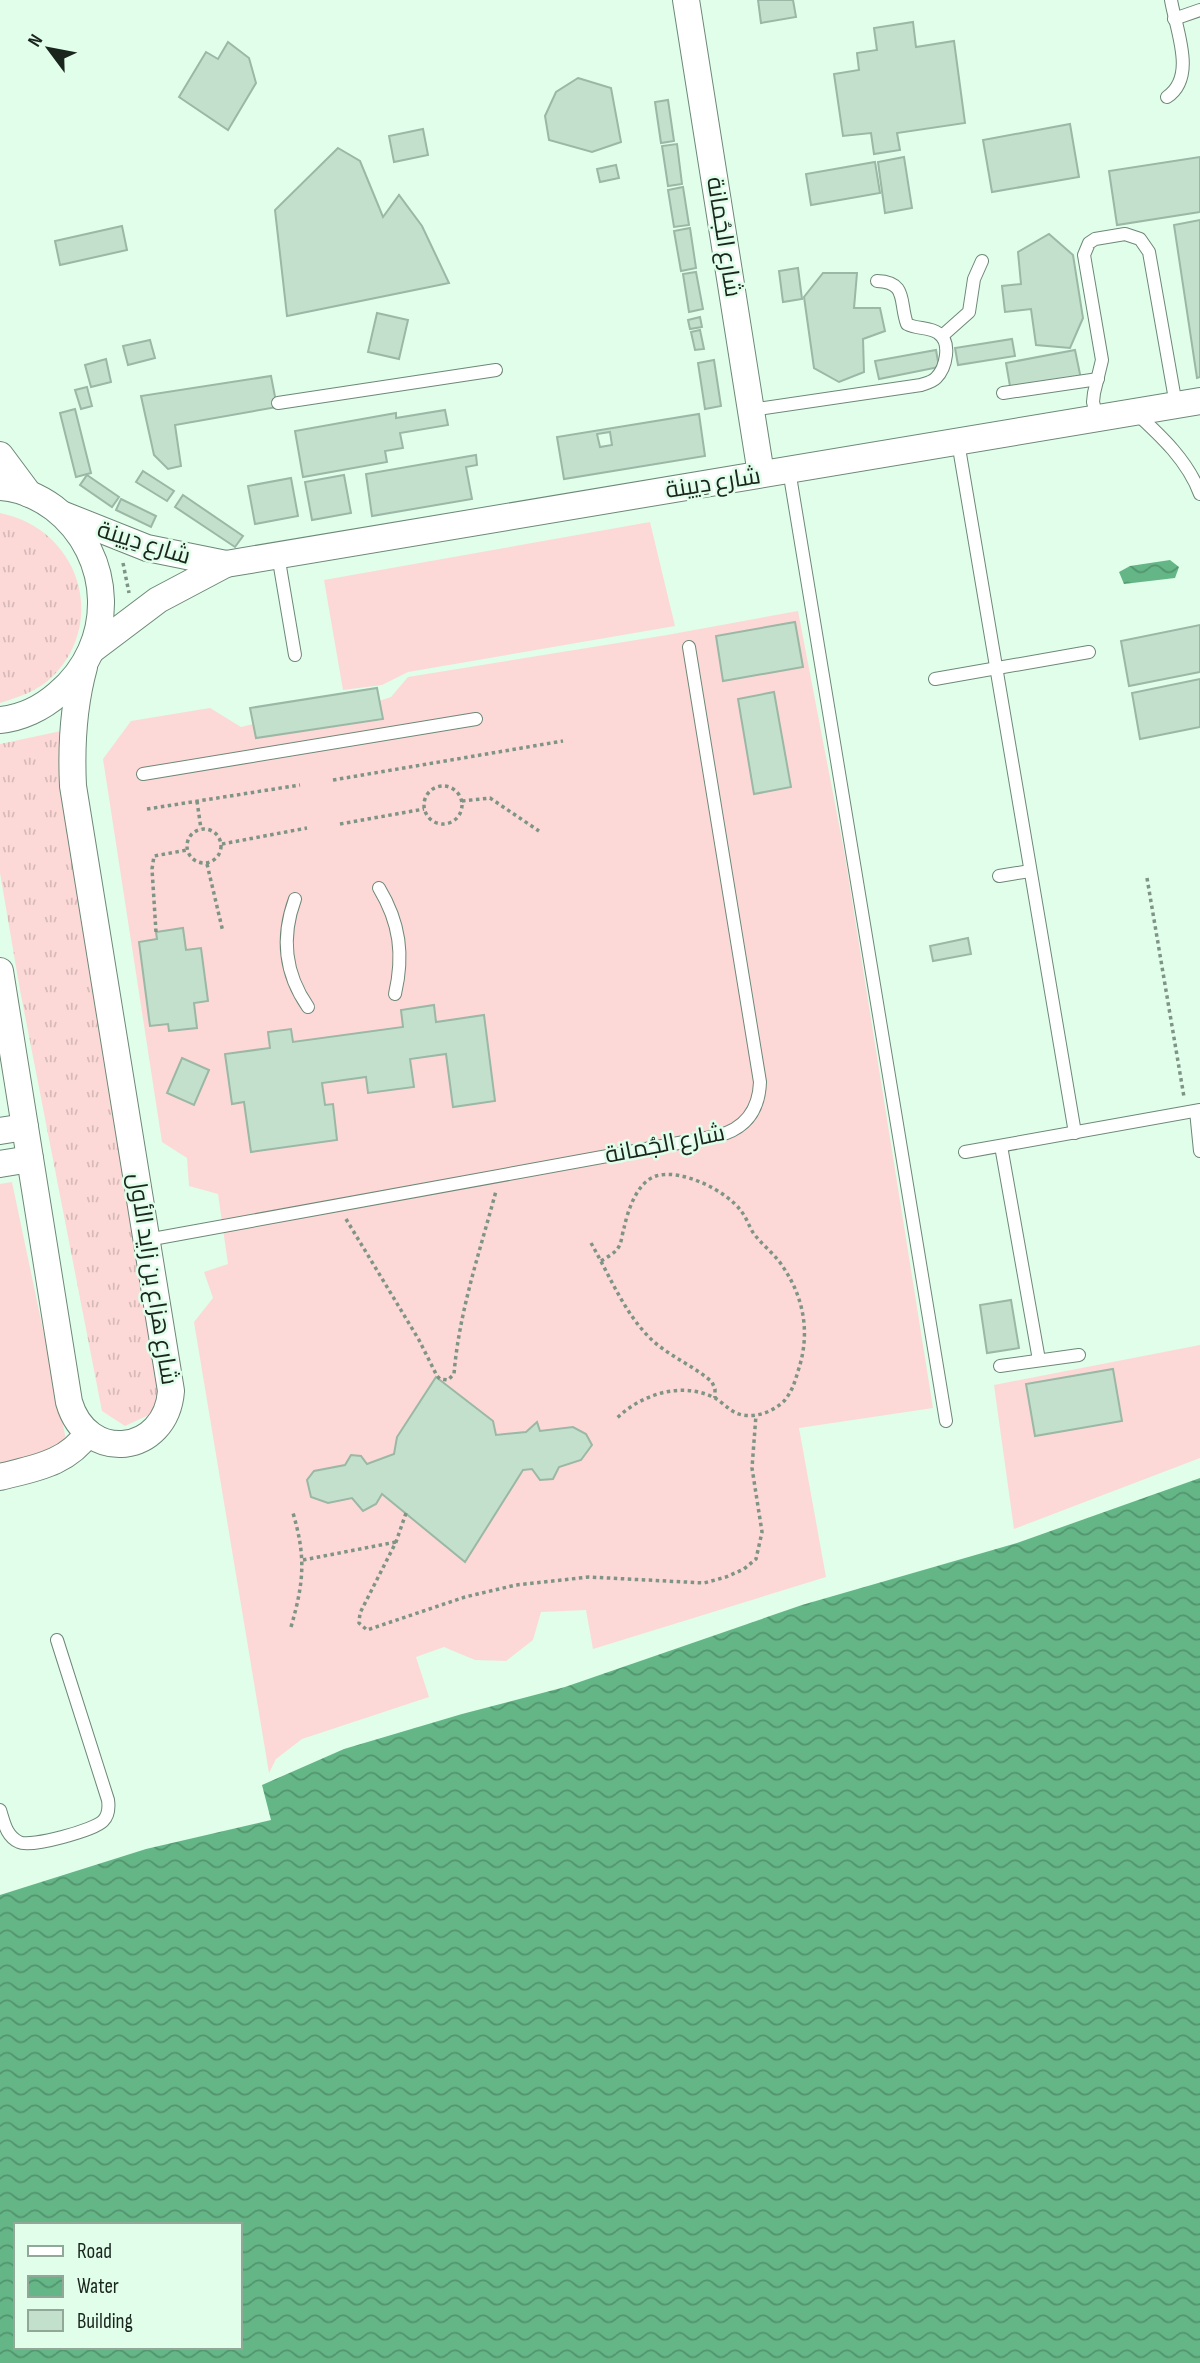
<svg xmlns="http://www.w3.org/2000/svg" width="1200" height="2363" viewBox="0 0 1200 2363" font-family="'Sofia Sans Condensed',Cairo,sans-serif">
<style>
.grass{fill:url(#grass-tufts)}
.garden{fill:#fcd9d7;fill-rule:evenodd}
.water{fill:url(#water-waves);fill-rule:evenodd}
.building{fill:#c3e0cd;stroke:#9bb7a5;stroke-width:2;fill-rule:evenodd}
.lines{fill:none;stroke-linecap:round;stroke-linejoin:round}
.service-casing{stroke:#6d8876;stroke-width:14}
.minor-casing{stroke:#6d8876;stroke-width:28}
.path{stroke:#7f9486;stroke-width:3.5;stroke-dasharray:3.5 3.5;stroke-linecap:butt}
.service{stroke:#fff;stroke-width:12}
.minor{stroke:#fff;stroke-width:26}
.labels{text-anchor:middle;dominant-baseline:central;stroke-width:5;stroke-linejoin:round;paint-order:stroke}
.street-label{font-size:24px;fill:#1a251e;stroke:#e0feea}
</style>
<defs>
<pattern id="grass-tufts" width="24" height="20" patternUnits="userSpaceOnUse" patternTransform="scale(1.75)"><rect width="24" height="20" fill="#fcd9d7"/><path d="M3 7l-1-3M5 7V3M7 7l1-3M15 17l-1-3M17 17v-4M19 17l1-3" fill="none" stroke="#d7bab8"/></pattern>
<pattern id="water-waves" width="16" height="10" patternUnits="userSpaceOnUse" patternTransform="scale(1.75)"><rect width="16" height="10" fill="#65b687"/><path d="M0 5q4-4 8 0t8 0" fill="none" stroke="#52946e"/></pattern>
</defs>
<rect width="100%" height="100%" fill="#e0feea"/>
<!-- grass -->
<g class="grass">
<path d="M 0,513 C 77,528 109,619 53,676 C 38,691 19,697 0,703 Z"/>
<polygon points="61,731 164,1381 153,1413 125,1426 102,1411 20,990 0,873 0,744"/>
</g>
<!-- garden -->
<g class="garden">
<polygon points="650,522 675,626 408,672 382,685 343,690 324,580"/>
<path d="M 798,611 L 845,856 L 933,1408 L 799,1428 L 826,1577 L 593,1649 L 586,1610 L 541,1612 L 533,1640 L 506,1661 L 475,1660 L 444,1647 L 416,1657 L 429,1697 L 302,1739 L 276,1759 L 269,1773 L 194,1322 L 213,1298 L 204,1272 L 228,1264 L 218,1194 L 189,1186 L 187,1158 L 162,1142 L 103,759 L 131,721 L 210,708 L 241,727 L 253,724 L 256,738 L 382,720 L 379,701 L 391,697 L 408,677 L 667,635 ZM 795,622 L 802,667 L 724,681 L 716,636 ZM 774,692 L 791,787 L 754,794 L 738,699 ZM 182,928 L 186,950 L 208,1001 L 194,1003 L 197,1028 L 169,1031 L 139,942 L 157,939 L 157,932 ZM 433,1005 L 436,1022 L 484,1016 L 495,1101 L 446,1054 L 410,1059 L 413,1087 L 369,1093 L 366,1077 L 322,1083 L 325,1105 L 333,1104 L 337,1140 L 251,1151 L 244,1102 L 233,1104 L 226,1054 L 270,1048 L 268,1032 L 291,1029 L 293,1042 L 403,1027 L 401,1010 ZM 182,1058 L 209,1070 L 193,1105 L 167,1093 ZM 436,1378 L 493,1421 L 496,1435 L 526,1432 L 537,1423 L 540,1431 C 564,1428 578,1421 592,1445 L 581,1460 L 559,1467 L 540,1480 L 532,1469 L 523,1470 L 465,1561 L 382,1494 L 376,1504 L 364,1511 L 352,1498 L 328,1503 L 311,1497 L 307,1480 L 314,1471 L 345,1465 L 352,1455 L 361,1456 L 367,1464 L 394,1454 L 397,1437 Z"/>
<polygon points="12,1182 68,1449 0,1464 0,1184"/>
<path d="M 1200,1345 L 1200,1458 L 1014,1529 L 994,1385 ZM 1113,1369 L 1122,1421 L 1035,1435 L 1027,1384 Z"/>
</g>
<!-- water -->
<g class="water">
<polygon points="1170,560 1179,567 1175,578 1124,584 1119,572 1130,566"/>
<path d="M 1200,1478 L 1200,2363 L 0,2363 L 0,1895 L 146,1849 L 271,1820 L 262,1785 L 344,1749 L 462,1714 L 565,1687 L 802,1605 L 1017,1543 ZM 16,2225 L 240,2225 L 240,2347 L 16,2347 Z"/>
</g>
<!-- building -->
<g class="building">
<polygon points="758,0 793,0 796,17 761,23"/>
<polygon points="913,22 916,47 954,41 965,123 897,133 900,150 874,154 871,133 843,136 834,74 859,70 857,53 877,50 874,28"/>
<polygon points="228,42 249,58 256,83 228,130 179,97 206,52 218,59"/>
<polygon points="578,78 611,88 621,142 592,152 549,140 545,116 556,92"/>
<polygon points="668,100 674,141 661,143 655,102"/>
<polygon points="1070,124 1079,177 992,192 983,140"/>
<polygon points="423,129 428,155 394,162 389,136"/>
<polygon points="677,144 682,184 668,186 662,146"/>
<polygon points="338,148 360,161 383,217 399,195 422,226 449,283 287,316 275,210"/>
<polygon points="904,157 912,208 885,213 878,162"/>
<polygon points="1200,157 1200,212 1117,225 1109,171"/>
<polygon points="875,162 880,193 811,205 806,174"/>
<polygon points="616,165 619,178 600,182 597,169"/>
<polygon points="683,187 689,225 674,227 668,190"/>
<polygon points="1200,220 1200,377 1197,378 1174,225"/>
<polygon points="122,226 127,250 60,265 55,241"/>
<polygon points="690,228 696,268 681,271 674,231"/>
<polygon points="1049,234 1073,255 1083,318 1070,348 1036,345 1031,309 1005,312 1002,286 1021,284 1018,252"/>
<polygon points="798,268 802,299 783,302 779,271"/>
<polygon points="696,272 703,309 689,312 683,274"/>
<polygon points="823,273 857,273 854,308 880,308 885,331 863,339 864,372 839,382 814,368 804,297"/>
<polygon points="377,313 408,320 399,359 368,352"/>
<polygon points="700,317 702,327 690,329 688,320"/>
<polygon points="700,330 704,349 695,350 691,332"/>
<polygon points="1012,339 1015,356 958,365 955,348"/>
<polygon points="150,340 155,358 128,365 123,346"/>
<polygon points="936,350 939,367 879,379 875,361"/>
<polygon points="1075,350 1081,379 1011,392 1006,363"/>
<polygon points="106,359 111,382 91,387 85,365"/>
<polygon points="714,360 721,406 705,409 698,363"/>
<polygon points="271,376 277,407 175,425 181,466 168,469 154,455 141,396"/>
<polygon points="87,387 92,406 81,409 75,390"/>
<polygon points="75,409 91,473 76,477 60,413"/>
<polygon points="445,410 448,425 400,433 403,448 385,451 387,462 303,477 295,431 396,413 396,418"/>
<path d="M 699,414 L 705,456 L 564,479 L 557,437 ZM 610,432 L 612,445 L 600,447 L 597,434 Z"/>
<polygon points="476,455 477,465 466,467 472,499 372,516 366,474"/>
<polygon points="143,471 174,491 167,501 136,482"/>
<polygon points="87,475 119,497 112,507 80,485"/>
<polygon points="344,475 351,513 312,520 305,482"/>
<polygon points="291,478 298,516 255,524 248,486"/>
<polygon points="183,495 243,536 235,547 175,507"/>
<polygon points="121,499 156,516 151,527 116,510"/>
<polygon points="795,622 803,667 723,681 716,636"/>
<polygon points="1200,625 1200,672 1129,686 1121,641"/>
<polygon points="1200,679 1200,727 1140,739 1132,693"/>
<polygon points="377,688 383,719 256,738 250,708"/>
<polygon points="774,692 791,787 754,794 738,699"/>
<polygon points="183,928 186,950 201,948 208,1001 194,1003 197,1028 169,1031 168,1024 150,1026 139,942 157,939 156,932"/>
<polygon points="968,938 971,954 933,961 930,946"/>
<polygon points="434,1005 436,1022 484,1015 495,1101 453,1107 446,1054 410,1059 414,1087 368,1093 366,1077 322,1083 325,1105 333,1104 337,1140 251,1152 244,1102 232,1104 225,1054 270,1048 268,1032 291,1029 293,1042 403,1027 401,1010"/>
<polygon points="182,1058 209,1070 194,1105 167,1093"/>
<polygon points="1011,1300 1019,1348 987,1353 980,1305"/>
<polygon points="1113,1369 1122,1421 1035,1436 1026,1384"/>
<polygon points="436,1377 493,1421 496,1435 526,1432 537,1422 540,1431 573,1427 586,1434 592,1445 581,1460 559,1467 553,1479 540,1480 532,1469 523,1470 465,1562 382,1494 376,1504 363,1511 352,1498 328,1503 311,1497 307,1480 314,1471 345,1465 351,1455 361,1456 367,1464 394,1454 397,1437"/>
</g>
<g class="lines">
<defs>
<g id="service">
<polyline points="1174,19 1200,10"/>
<path d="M 1167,97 C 1197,77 1176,30 1171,0"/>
<polyline points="942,336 969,312 974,279 982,261"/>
<polyline points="1003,393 1098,379"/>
<polyline points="278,403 496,370"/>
<path d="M 751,410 L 921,385 C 927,383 932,382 936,378 C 946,368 952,342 938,333 C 930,327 916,329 907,324 C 899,302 908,282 877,281"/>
<path d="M 1136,413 C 1161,436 1188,461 1200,494"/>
<polyline points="1097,418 1093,402 1094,393 1102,360 1084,255 1089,243 1095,239 1125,234 1140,239 1149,252 1176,405"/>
<polyline points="958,442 1075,1133"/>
<polyline points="789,470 946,1421"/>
<polyline points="278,555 295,655"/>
<polyline points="935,679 1089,652"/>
<polyline points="143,774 476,719"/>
<polyline points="999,876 1030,871"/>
<path d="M 379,888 C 400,923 404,955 395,994"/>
<path d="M 295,899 C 281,937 285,974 308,1007"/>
<polyline points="1196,1111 1200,1151"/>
<polyline points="1001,1146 1039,1360"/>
<polyline points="965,1152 1200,1110"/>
<path d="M 147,1240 L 717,1136 C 745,1129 759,1111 760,1082 L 689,647"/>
<polyline points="1000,1366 1079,1355"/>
<path d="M 0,1810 C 4,1822 6,1836 19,1842 C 31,1848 94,1830 103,1821 C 109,1815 109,1807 108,1800 L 57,1640"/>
</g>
<g id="minor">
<polyline points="686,0 761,474"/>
<polyline points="0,455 29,494"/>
<path d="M 0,487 C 19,488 39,497 54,508 C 115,555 117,645 58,694 C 42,708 21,718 0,720"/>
<polyline points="64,515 147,548 226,564 1200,401"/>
<polyline points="93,649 158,600 226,564"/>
<path d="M 0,971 L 69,1402 C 87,1464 166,1455 171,1391 L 73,786 C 71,745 73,707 84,667"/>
<polyline points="0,1131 25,1127"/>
<polyline points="0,1164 30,1159"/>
<path d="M 0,1477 C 34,1468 67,1464 88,1433"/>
</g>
</defs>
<!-- service casing -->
<use href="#service" class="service-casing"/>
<!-- minor casing -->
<use href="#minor" class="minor-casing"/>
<!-- path -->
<g class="path">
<polyline points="123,563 129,593"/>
<polyline points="333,780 563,741"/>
<circle cx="443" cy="805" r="19"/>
<polyline points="197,801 201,829"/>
<polyline points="462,801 490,798 539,831"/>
<polyline points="147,809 300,785"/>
<polyline points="340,824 424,809"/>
<circle cx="204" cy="846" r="17"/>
<polyline points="222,844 307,828"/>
<polyline points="207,864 223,932"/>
<polyline points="1147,878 1184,1097"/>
<polyline points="156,932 152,869 154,856 187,850"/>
<path d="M 346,1219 L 419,1340 L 437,1376 L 440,1379 L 448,1380 L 454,1374 C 459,1312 480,1251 496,1191"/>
<path d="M 591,1243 C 610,1276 625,1315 653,1341 C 671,1357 694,1366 712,1382 L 715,1389 L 715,1398"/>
<path d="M 601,1261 C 607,1257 614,1254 618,1248 C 622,1242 622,1234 624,1228 C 628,1210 637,1182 656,1176 C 681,1168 727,1191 741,1211 C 747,1218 749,1227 754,1234 C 764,1247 777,1256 785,1270 C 805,1301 810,1336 798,1371 C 795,1382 792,1391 785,1400 C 774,1412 752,1420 736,1413 C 728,1409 722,1402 715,1398 C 682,1381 642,1394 617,1418"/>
<polyline points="406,1513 396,1542 360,1613 359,1623 367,1630 465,1597 516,1585 589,1577 704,1583 726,1577 744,1569 756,1559 762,1532 752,1468 756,1415"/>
<polyline points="303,1560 396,1542"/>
<path d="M 291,1627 C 304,1582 306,1557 293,1513"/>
</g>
<!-- service -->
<use href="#service" class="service"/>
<!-- minor -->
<use href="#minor" class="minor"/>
</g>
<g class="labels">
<!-- street labels -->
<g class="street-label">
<text transform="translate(724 237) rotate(81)">شارع الجُمانة</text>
<text transform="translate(713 483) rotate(-9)">شارع دِيينة</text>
<text transform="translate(144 543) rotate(17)">شارع دِيينة</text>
<text transform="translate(665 1144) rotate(-11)">شارع الجُمانة</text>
<text transform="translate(153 1279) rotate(81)">شارع هزاع بن زايد الأول</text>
</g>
</g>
<!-- legend -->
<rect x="14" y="2223" width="228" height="126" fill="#e0feea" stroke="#91a798" stroke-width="2"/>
<rect x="28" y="2246" width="35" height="10" fill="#ffffff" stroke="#91a798" stroke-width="2"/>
<text x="77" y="2258" font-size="21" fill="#1a251e">Road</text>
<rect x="28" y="2276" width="35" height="21" fill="url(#water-waves)" stroke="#91a798" stroke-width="2"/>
<text x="77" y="2293" font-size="21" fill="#1a251e">Water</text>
<rect x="28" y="2310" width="35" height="21" fill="#c3e0cd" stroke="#91a798" stroke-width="2"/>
<text x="77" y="2328" font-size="21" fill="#1a251e">Building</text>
<!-- north arrow -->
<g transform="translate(49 49) rotate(302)" stroke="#e0feea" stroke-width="5" paint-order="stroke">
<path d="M0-5L12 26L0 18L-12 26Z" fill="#1a251e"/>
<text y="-10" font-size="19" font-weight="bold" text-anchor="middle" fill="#1a251e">N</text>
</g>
</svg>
